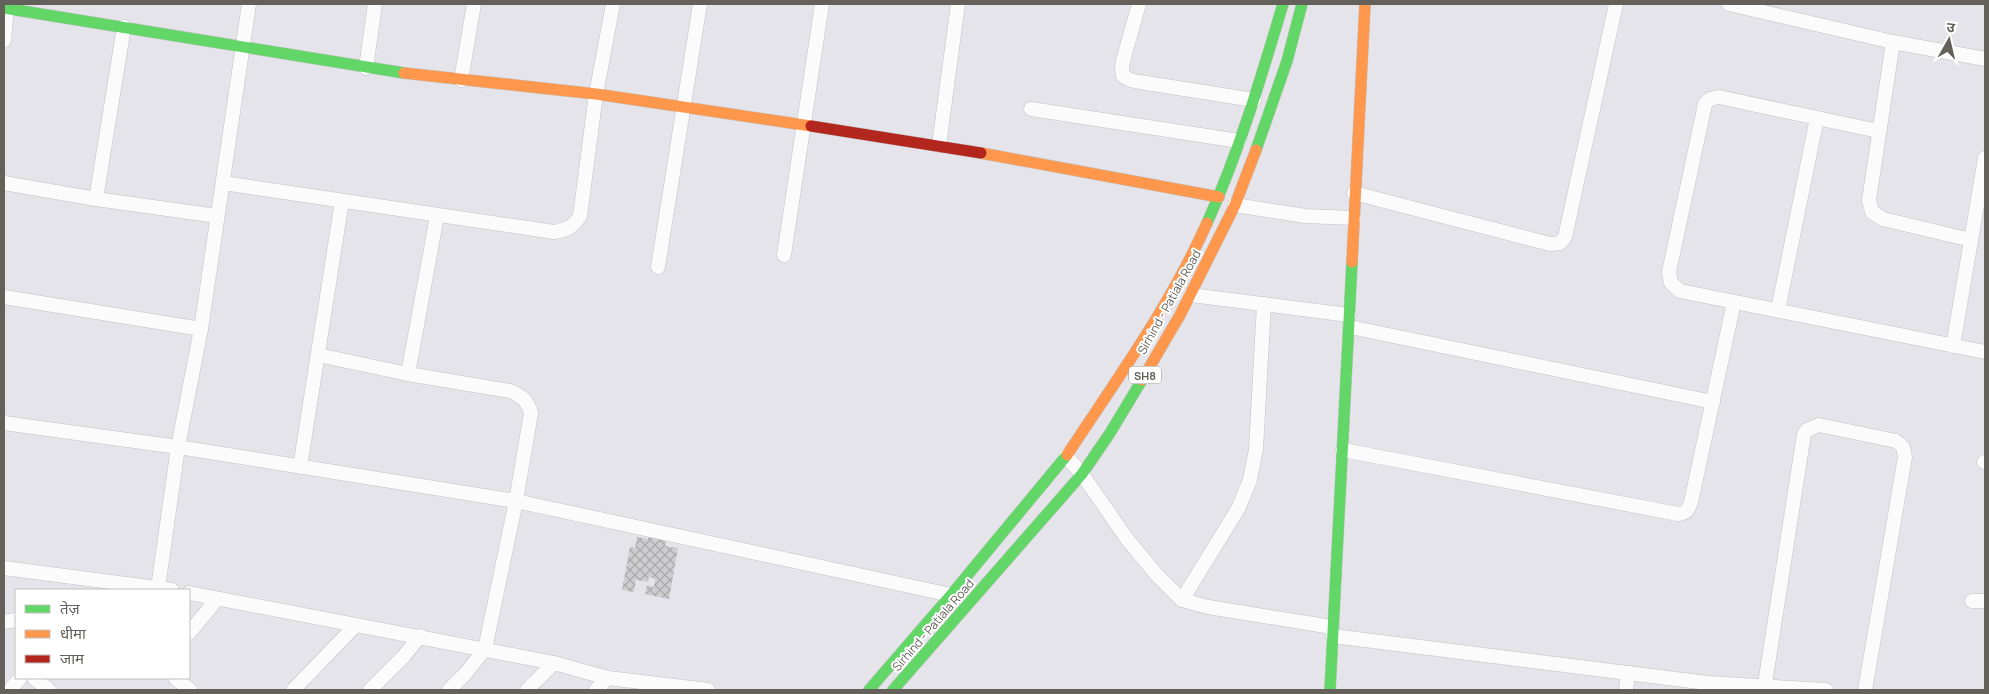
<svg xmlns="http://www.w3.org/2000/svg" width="1989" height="694" viewBox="0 0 1989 694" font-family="Manrope,'Noto Sans Devanagari',sans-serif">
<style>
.building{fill:url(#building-cross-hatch)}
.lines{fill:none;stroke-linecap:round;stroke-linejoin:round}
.street-casing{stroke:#c3c2c2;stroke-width:15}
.fast-casing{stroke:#c2c2c1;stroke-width:12}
.slow-casing{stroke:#c2c2c1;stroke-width:12}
.jam-casing{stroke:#c2c2c1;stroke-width:12}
.street{stroke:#fbfbfc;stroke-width:14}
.fast{stroke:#63d668;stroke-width:11}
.slow{stroke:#ff974d;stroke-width:11}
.jam{stroke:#b3261e;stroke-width:11}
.labels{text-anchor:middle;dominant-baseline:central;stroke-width:4;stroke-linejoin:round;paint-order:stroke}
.shield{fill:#fff;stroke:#92908b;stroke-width:1}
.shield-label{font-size:11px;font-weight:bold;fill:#636159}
.street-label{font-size:12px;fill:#636159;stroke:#fff}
</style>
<defs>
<pattern id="building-cross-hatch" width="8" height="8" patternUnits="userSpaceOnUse" patternTransform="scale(1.25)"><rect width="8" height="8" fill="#cdcdd0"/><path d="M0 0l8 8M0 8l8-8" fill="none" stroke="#aaaaac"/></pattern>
</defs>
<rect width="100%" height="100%" fill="#e4e4ea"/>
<!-- building -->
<polygon class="building" points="649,535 667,538 665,546 678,548 669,599 645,594 647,585 654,587 655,579 649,577 648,582 636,580 634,592 622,590 630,547 635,548 637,537 648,539"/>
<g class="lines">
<defs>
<g id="street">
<polyline points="1139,4 1123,61 1122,68 1123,76 1130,80 1140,82 1254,100"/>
<polyline points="1729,4 1893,42 1985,59"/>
<polyline points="4,40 7,8"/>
<polyline points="1893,42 1869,200 1872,212 1883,219 1971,240"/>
<polyline points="366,68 375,4"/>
<polyline points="461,80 474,4"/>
<polyline points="1031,109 1239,141"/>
<polyline points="1878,131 1719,97 1710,99 1705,104 1669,272 1671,283 1680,291 1985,352"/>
<polyline points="939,145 958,4"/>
<polyline points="4,183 96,199 217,216"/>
<path d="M 223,183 L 554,232 C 567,230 573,227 580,216 L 596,94 L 613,4"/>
<polyline points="1354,193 1550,244 1560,243 1565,237 1616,4"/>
<polyline points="96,199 124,27"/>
<polyline points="1235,205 1305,216 1354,218"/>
<polyline points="784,255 822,4"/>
<polyline points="658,267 700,4"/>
<polyline points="1191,295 1349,315"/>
<polyline points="4,297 201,329"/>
<polyline points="1778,310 1817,118"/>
<polyline points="1350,327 1713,402"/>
<polyline points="1953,346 1985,158"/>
<path d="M 318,355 L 408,374 L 510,391 C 522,396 527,400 531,413 L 516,501 L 485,649 L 465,674 L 449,690"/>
<polyline points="408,374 437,216"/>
<polyline points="4,423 178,447 516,501 951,595"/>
<path d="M 1343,450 L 1678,514 C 1687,513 1688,510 1691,502 L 1734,302"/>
<polyline points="1066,456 1082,474 1127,539 1156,574 1182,600 1208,607 1332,627"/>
<polyline points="1984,462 1985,462"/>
<polyline points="300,467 342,201"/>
<polyline points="4,568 172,590"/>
<polyline points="158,588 178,447 201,329 249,4"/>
<polyline points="189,593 554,663 608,678 708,690"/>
<polyline points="1182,600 1239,507 1250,480 1256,449 1264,304"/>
<polyline points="1972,601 1985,601"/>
<polyline points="4,622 16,620"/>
<polyline points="189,633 217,599"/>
<polyline points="1333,636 1707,683 1826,690"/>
<polyline points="34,678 49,690"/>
<polyline points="175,678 190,690"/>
<polyline points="10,690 20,678"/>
<polyline points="293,690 355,626"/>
<polyline points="370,690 404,656 420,636"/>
<polyline points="527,690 554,663"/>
<polyline points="596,690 608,678"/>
<polyline points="1626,690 1628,673"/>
<polyline points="1764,690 1804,434 1807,430 1819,425 1896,441 1903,447 1905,457 1865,690"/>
</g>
<g id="fast">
<polyline points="4,8 404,73"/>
<polyline points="1256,150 1287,61 1302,4"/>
<path d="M 1207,223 C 1239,152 1261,78 1283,4"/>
<polyline points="869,690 951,595 1067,455"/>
<polyline points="893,690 1082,474 1110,433 1142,380"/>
<polyline points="1330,690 1352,262"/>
</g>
<g id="slow">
<polyline points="404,73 596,94 811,126"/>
<polyline points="981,153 1219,197"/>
<polyline points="1352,262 1365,4"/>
<polyline points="1142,380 1180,315 1235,205 1256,150"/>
<path d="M 1067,455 C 1117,379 1170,306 1207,223"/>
</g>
<polyline id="jam" points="811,126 981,153"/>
</defs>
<!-- street casing -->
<use href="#street" class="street-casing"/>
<!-- fast casing -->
<use href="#fast" class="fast-casing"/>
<!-- slow casing -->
<use href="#slow" class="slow-casing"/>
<!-- jam casing -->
<use href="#jam" class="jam-casing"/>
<!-- street -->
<use href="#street" class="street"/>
<!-- fast -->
<use href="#fast" class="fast"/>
<!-- slow -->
<use href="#slow" class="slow"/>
<!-- jam -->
<use href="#jam" class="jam"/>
</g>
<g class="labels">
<!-- shield labels -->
<rect class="shield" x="1129" y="366.5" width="32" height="17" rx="4"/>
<g class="shield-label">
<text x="1145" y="375">SH8</text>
</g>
<!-- street labels -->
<g class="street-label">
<text transform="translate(1169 302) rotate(-61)">Sirhind - Patiala Road</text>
<text transform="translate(933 625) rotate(-49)">Sirhind - Patiala Road</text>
</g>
</g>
<!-- border -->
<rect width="1989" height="694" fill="none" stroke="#636159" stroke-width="10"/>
<!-- legend -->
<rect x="15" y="589" width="175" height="90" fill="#ffffff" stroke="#c1c0bd"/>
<rect x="25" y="605" width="25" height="8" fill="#63d668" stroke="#c1c0bd"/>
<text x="60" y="614" font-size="15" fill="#636159">तेज़</text>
<rect x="25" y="630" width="25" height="8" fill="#ff974d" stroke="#c1c0bd"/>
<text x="60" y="639" font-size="15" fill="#636159">धीमा</text>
<rect x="25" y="655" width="25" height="8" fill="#b3261e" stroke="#c1c0bd"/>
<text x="60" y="664" font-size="15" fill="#636159">जाम</text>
<!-- north arrow -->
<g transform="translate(1949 40) rotate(8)" stroke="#ffffff" stroke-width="4" paint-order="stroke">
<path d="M0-4L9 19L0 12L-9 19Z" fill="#636159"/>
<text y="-8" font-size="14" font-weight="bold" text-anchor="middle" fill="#636159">उ</text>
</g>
</svg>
